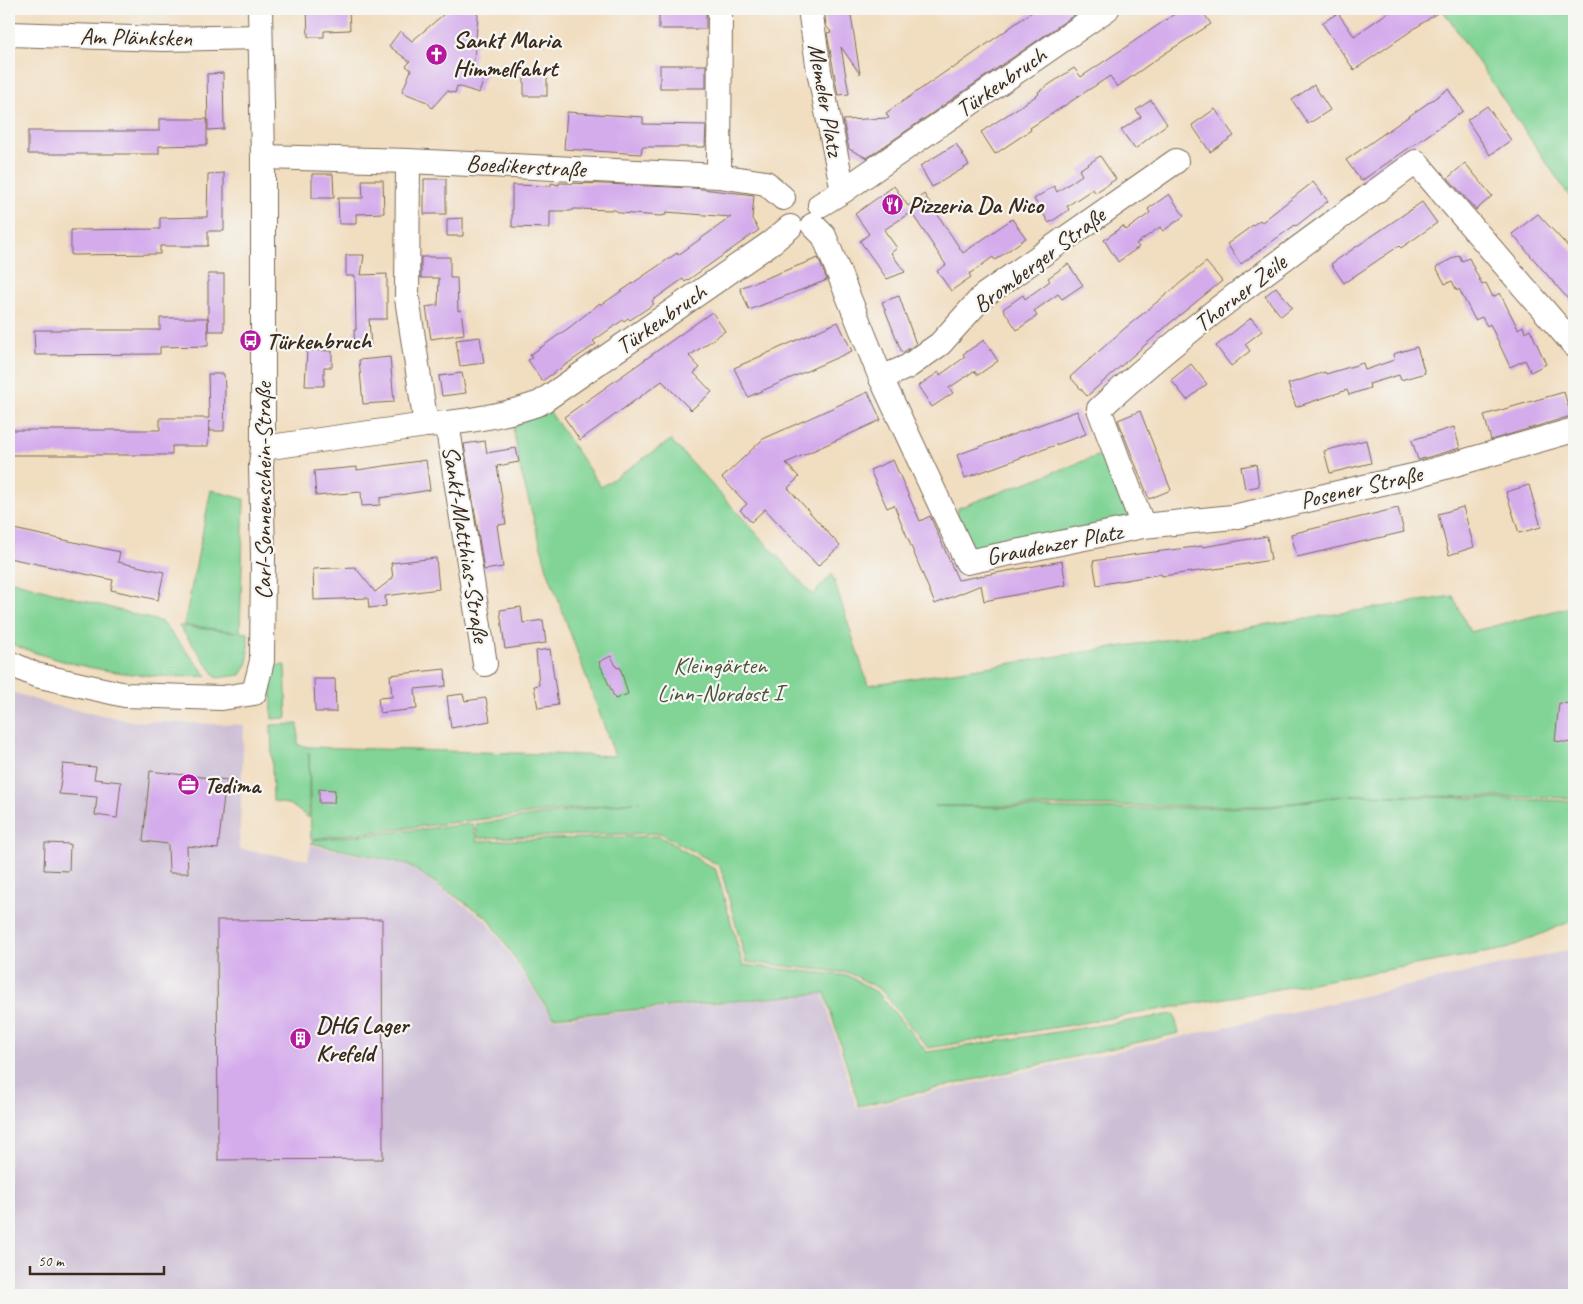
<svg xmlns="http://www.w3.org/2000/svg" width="1583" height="1304" viewBox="0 0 1583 1304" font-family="Caveat,sans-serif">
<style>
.industrial{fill:#ccbed4}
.green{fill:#81d496;stroke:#5e7f5a;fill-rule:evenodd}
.building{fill:#d4acec}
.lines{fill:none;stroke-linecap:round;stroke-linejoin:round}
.minor-casing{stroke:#7b6956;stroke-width:26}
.minor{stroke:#fff;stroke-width:24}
.labels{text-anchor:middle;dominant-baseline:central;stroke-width:4.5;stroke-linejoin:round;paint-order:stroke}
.street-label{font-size:24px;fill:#3b2a1e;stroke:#f6f6f2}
.poi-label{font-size:24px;font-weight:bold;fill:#3b2a1e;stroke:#f6f6f2;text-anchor:start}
.park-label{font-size:24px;fill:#4c543c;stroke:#f6f6f2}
</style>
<rect width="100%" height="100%" fill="#f6f6f2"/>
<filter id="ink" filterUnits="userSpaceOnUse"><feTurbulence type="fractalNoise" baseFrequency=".02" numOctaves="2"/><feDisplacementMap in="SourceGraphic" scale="10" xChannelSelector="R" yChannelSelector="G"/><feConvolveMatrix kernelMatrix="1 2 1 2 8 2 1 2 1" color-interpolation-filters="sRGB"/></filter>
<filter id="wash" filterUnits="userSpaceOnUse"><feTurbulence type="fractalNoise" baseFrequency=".0096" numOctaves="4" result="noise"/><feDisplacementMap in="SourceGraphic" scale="20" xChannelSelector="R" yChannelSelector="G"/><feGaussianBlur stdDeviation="1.12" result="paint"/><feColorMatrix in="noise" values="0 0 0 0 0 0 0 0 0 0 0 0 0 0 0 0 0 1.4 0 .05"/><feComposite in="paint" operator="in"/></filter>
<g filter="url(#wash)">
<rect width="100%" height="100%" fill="#f1ddbf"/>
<!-- industrial -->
<polygon class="industrial" points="9,691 51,705 132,721 244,725 239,849 308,860 311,845 407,865 487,921 553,1019 823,994 857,1109 1574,949 1574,1295 9,1295"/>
<!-- green -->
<g class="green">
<polygon points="1442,9 1574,9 1574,203"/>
<path d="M 548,409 L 601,487 L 671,440 L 813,595 L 832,574 L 868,685 L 1453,596 L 1470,632 L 1574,606 L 1574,798 L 1350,795 L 1574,801 L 1574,920 L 1506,949 L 1077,1024 L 928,1048 L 881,990 L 850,973 L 746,962 L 720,866 L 660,833 L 478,838 L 476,824 L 640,801 L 311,839 L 309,752 L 309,818 L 291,805 L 273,801 L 271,725 L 298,724 L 298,745 L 309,747 L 615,756 L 547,569 L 520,468 L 513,427 ZM 1348,795 L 1270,807 L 1083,809 L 934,806 L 1270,806 Z"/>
<polygon points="1097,456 1105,457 1130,518 1125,524 972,549 957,515 958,508"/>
<polygon points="211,490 244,499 240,632 248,633 248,663 241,675 217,678 179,626 237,632 184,625"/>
<path d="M 9,580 L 162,622 L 207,676 C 140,680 71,668 9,643 Z"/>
<polygon points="285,665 287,718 272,719 271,666"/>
<polygon points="473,824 477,841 659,836 716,870 743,965 849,976 878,993 927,1052 1174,1014 1179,1033 859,1106 825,993 553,1017 489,919 407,864 311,843 313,840"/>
</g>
<g id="blocks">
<!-- building -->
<g class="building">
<polygon points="307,9 349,9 350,30 324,31 324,37 308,37"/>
<polygon points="450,9 475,9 478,16 473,69 486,73 479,93 457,86 455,93 447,91 432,108 427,102 402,92 411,70 406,66 410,62 389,46 400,31 412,41"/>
<rect x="659" y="9" width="47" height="20"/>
<polygon points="824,9 850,9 860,74 841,47 849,94 838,95 827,33 831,32 826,26"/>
<polygon points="1036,9 1083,9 867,158 849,149 843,120 889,118 886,113 951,68 952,69"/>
<polygon points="1182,9 1201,9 1211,24 1164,54 1117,87 1110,76 1030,128 1031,130 995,154 981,132 1039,94 1038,92 1074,68 1081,77"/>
<polygon points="1393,9 1443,9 1354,70 1322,23 1338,13 1354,36"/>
<rect x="660" y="65" width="46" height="23"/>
<polygon points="223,73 224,129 208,130 207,74"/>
<rect x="524" y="76" width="23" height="20"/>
<polygon points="1314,85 1330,110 1308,124 1292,100"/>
<polygon points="1448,89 1463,111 1361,181 1346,160"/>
<polygon points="1151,100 1167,124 1135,149 1121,130 1141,117 1136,110"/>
<polygon points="1487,106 1511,140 1490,155 1467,120"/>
<polygon points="1215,109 1234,136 1210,152 1192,125"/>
<polygon points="567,112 643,117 643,124 706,125 705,147 642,147 641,154 564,149"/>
<polygon points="159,119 207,119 207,145 159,146 159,154 28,154 28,131 159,131"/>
<polygon points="956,144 969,165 932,187 920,166"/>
<polygon points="1100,156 1116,179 1095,193 1093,189 1067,206 1069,210 1049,223 1034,199 1054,186 1057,192 1082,175 1079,170"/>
<polygon points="1465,163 1492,196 1476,210 1448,178"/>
<polygon points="224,173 224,231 208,231 208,246 160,246 160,254 71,255 71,230 160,229 160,218 207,217 208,174"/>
<polygon points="312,174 333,174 334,198 312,198"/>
<rect x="424" y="179" width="22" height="35"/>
<polygon points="362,180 383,180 384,213 356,214 356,224 339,224 338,198 363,198"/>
<polygon points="1313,182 1328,201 1296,226 1295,225 1241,264 1227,244 1260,220 1262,222"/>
<polygon points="551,183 559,185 559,183 606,184 693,188 754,195 752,219 759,230 685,282 683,279 652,301 654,304 630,320 628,318 624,321 623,320 593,341 596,344 542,381 528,360 532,358 530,355 570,327 600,303 601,305 677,253 678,255 731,217 666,212 666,215 660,216 620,213 615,210 574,209 571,211 550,211 550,228 512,227 512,185 551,186"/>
<polygon points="894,186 908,206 924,194 963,253 1012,219 1026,238 995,260 993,257 969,274 971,277 951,291 937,271 946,265 911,212 884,230 897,248 891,253 905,272 887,279 860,241 869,234 855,214"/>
<polygon points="1169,194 1184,216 1163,231 1160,227 1136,244 1139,247 1118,262 1104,240 1123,226 1126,230 1150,213 1148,209"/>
<polygon points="1422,202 1437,223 1401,248 1399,246 1344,283 1331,264"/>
<polygon points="1538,214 1574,253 1574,306 1512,234"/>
<polygon points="463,218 463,236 447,236 447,219"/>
<polygon points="346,255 364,255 361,275 387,274 387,319 369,319 371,347 355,348 354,330 356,330 355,276 346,276"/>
<polygon points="1459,255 1462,261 1469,258 1482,285 1486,283 1493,297 1500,293 1518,329 1523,326 1525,332 1530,329 1546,364 1531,372 1525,360 1510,367 1490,324 1487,326 1482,317 1475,320 1459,289 1457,291 1452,281 1445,284 1436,267"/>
<polygon points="421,257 450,257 450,278 457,278 458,311 461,310 464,334 431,339 426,307 438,305 439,278 421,278"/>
<polygon points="818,258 827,280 749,310 740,288"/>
<polygon points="1206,262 1222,281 1170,323 1087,396 1070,377 1124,329"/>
<polygon points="1068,264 1083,285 1062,299 1058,294 1034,311 1037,316 1017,330 1003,309 1023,295 1025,299 1050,281 1048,278"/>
<rect x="208" y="274" width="16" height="57"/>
<polygon points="1276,287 1292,307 1281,316 1265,296"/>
<polygon points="899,296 916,344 902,353 882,302"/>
<polygon points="712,312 725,331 689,356 700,368 694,373 712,392 691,410 662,381 580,440 564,417"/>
<polygon points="160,318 208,318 208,346 160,347 160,354 35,355 34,330 160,330"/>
<polygon points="1251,318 1262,331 1245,344 1250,351 1231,366 1216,346"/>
<polygon points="838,322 852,351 748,397 734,368"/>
<polygon points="480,337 484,363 460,366 456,340"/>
<polygon points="984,340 998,361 978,375 974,371 949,388 953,393 932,407 918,386 939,372 940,375 965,357 963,354"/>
<polygon points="1417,347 1425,373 1401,380 1399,375 1369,384 1370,388 1349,395 1347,390 1296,407 1288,384 1325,372 1326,374 1363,363 1365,370 1394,360 1393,354"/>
<polygon points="307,350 332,351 332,367 324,367 324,386 305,386"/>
<polygon points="390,357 394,402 363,404 359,360"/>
<polygon points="1191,364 1207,384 1187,400 1171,380"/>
<polygon points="462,373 466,393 442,396 439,376"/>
<polygon points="208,374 224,374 225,390 224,431 209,431 209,421 208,446 172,446 172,455 9,455 9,430 160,430 160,418 209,418"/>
<polygon points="868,392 881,420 786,463 799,477 788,488 840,546 818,566 765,509 751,522 740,510 747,504 722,478 763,439"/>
<polygon points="1564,392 1571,416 1491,440 1484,415"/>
<polygon points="1077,411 1086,434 965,478 957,455"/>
<polygon points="1140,411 1171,490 1149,499 1118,420"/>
<polygon points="1454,427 1460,448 1418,460 1412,440"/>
<polygon points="1366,440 1371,463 1330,473 1324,451"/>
<polygon points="485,441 487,453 516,448 519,462 497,466 506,524 497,525 503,567 484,570 464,444"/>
<polygon points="426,460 430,490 380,498 380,505 362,506 361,492 316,496 314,471 357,467 357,470"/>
<polygon points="893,460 920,521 930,516 958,580 1062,561 1066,585 984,601 981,585 935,604 894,505 887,508 870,470"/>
<polygon points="1256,464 1259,486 1245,489 1241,467"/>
<polygon points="1529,485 1541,527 1519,533 1506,492"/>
<polygon points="1463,507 1474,547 1449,555 1438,514"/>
<polygon points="1398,508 1404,532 1297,557 1291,534"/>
<polygon points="9,528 120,552 118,562 164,572 158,600 111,590 113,580 9,558"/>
<polygon points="1267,536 1271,560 1222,568 1162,576 1161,574 1097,585 1093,561 1138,554 1203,546 1203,547"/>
<polygon points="436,558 439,589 385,596 386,606 369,608 368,598 314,600 313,569 355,567 375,592 393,578 391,563"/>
<polygon points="521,607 523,623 543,620 546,643 505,649 500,610"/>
<polygon points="550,649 558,705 538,708 534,686 539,685 536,651"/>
<polygon points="611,656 617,668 620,667 628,694 615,699 599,662"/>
<polygon points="445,669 446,686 415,689 417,709 380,713 378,698 392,697 390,675"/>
<polygon points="314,679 335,679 336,712 315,712"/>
<polygon points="463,694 465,701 486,698 490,721 451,728 447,696"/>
<polygon points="1559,703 1574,704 1574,737 1572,737 1572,743 1555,741"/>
<polygon points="63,764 96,767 94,779 121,782 117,818 95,815 97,797 59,794"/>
<polygon points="150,771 227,780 225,796 224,796 218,849 187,846 188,873 169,873 168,844 143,841"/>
<polygon points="319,789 335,790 334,803 319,803"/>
<polygon points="45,843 70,844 69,871 44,870"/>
<polygon points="382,919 383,1159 218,1160 217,920"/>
</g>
</g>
</g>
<g filter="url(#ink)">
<use href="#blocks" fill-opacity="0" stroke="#7b6956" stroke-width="1"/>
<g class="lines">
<defs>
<g id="minor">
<polyline points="810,9 819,71 843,191"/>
<polyline points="9,34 163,39 260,37"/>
<polyline points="263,157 408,161 719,176 766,183 783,198"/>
<polyline points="408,161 407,298 426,425"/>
<polyline points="719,176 720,9"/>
<polyline points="820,205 843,191 1107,9"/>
<polyline points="813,225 824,236 881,378 967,562 1143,526 1233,517 1417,475 1574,430"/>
<polyline points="881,378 907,367 940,344 983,296 1176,161"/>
<polyline points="447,423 485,664"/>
<path d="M 263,448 L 426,425 C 464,422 504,416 540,403 L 772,242 L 790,227"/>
<path d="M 1143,526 L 1099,409 C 1198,318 1308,241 1416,162 L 1574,345"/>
<polyline points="9,663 36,675 125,695 222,698 254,693 262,661 263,556 261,465 263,448 263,157 260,9"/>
</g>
</defs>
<!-- minor casing -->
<use href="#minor" class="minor-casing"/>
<!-- minor -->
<use href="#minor" class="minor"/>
</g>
</g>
<!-- icons -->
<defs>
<symbol id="church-disc" viewBox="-11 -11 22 22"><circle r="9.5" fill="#b5179e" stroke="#f6f6f2"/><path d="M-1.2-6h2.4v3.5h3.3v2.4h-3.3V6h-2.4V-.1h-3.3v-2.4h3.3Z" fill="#fff"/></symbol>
<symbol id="restaurant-disc" viewBox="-11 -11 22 22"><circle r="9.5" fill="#b5179e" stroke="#f6f6f2"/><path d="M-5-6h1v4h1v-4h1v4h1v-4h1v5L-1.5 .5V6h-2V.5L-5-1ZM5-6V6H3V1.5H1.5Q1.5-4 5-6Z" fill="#fff"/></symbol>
<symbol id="bus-disc" viewBox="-11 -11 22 22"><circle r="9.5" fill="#b5179e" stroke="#f6f6f2"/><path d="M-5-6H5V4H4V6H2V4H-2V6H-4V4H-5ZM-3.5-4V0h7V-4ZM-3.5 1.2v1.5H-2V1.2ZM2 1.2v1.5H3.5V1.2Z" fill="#fff"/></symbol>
<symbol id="office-disc" viewBox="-11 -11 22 22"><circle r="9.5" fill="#b5179e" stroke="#f6f6f2"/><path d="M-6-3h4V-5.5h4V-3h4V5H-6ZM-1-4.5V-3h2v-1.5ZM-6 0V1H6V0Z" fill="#fff"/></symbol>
<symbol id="building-disc" viewBox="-11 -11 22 22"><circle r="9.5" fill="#b5179e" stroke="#f6f6f2"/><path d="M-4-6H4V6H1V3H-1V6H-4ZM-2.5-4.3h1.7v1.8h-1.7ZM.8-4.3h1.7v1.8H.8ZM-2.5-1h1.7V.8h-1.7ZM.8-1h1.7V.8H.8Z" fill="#fff"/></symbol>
</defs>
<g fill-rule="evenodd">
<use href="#church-disc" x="424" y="42" width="25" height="25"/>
<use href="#restaurant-disc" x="880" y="192" width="25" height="25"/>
<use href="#bus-disc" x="238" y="328" width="25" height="25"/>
<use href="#office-disc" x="176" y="772" width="25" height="25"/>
<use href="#building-disc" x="288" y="1026" width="25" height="25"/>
</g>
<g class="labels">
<!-- street labels -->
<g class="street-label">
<text transform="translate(136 37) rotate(1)">Am Plänksken</text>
<text transform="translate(1001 82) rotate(-35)">Türkenbruch</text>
<text transform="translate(826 100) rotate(80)">Memeler Platz</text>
<text transform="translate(526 166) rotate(3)">Boedikerstraße</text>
<text transform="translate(1039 260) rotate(-37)">Bromberger Straße</text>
<text transform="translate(1240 293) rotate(-38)">Thorner Zeile</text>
<text transform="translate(661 319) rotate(-35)">Türkenbruch</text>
<text transform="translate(1361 487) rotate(-13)">Posener Straße</text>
<text transform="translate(263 491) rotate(-90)">Carl-Sonnenschein-Straße</text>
<text transform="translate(466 544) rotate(81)">Sankt-Matthias-Straße</text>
<text transform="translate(1054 544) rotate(-11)">Graudenzer Platz</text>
</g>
<!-- poi labels -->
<g class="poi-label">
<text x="453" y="40">Sankt Maria<tspan x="453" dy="28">Himmelfahrt</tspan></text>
<text x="908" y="205">Pizzeria Da Nico</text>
<text x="266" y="341">Türkenbruch</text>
<text x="204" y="785">Tedima</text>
<text x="316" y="1025">DHG Lager<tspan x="316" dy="28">Krefeld</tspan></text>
</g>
<!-- park labels -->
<g class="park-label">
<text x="720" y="665">Kleingärten<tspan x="720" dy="28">Linn-Nordost I</tspan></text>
</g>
</g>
<!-- margin -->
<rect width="1583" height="1304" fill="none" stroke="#f6f6f2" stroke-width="30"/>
<!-- scale -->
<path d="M30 1266v8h134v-8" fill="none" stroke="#3b2a1e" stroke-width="2.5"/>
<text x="38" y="1266" font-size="15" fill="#3b2a1e" stroke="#f6f6f2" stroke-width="4" paint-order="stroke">50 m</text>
</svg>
